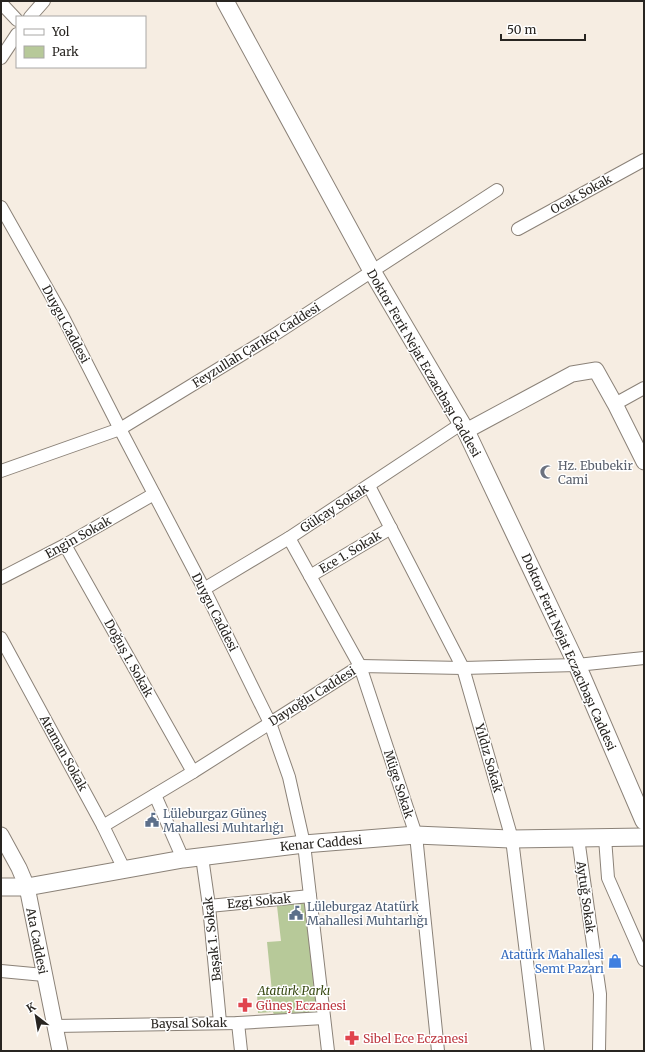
<svg xmlns="http://www.w3.org/2000/svg" width="645" height="1052" viewBox="0 0 645 1052" font-family="Merriweather,serif">
<style>
.green{fill:#b7c999}
.lines{fill:none;stroke-linecap:round;stroke-linejoin:round}
.minor-casing{stroke:#8b8278;stroke-width:14}
.tertiary-casing{stroke:#8b8278;stroke-width:17}
.secondary-casing{stroke:#8b8278;stroke-width:19}
.minor{stroke:#fff;stroke-width:12}
.tertiary{stroke:#fff;stroke-width:15}
.secondary{stroke:#fff;stroke-width:17}
.labels{text-anchor:middle;dominant-baseline:central;stroke-width:3;stroke-linejoin:round;paint-order:stroke}
.street-label{font-size:12px;fill:#282521;stroke:#fff}
.worship-label{font-size:12px;fill:#5b616d;stroke:#fff;text-anchor:start}
.service-label{font-size:12px;fill:#4e5e75;stroke:#fff;text-anchor:start}
.shop-label{font-size:12px;fill:#366cbe;stroke:#fff;text-anchor:end}
.park-label{font-size:12px;font-style:italic;fill:#374811;stroke:#fff}
.health-label{font-size:12px;fill:#be3a42;stroke:#fff;text-anchor:start}
</style>
<rect width="100%" height="100%" fill="#f6ede2"/>
<!-- green -->
<polygon class="green" points="306,902 319,1016 274,1015 273,1012 258,1013 257,993 272,992 267,942 281,941 277,906"/>
<g class="lines">
<defs>
<g id="minor">
<polyline points="1,3 17,20"/>
<polyline points="30,17 44,1"/>
<polyline points="1,58 17,34"/>
<polyline points="1,207 62,315 120,429 204,589 270,723 289,777 304,844 328,1051"/>
<polyline points="518,229 644,160"/>
<polyline points="615,404 644,388"/>
<polyline points="1,471 120,429 274,335 497,190"/>
<polyline points="369,486 463,668 512,839 538,1051"/>
<polyline points="289,538 360,666 416,835 438,1051"/>
<polyline points="65,545 193,772"/>
<polyline points="310,576 391,528"/>
<polyline points="1,578 65,545 154,494"/>
<polyline points="204,589 289,538 461,424"/>
<polyline points="1,638 103,826 124,869"/>
<polyline points="155,795 183,859"/>
<polyline points="103,826 193,772 360,666 463,668 577,665 644,658"/>
<polyline points="578,838 600,994 599,1051"/>
<polyline points="605,838 608,878 644,960"/>
<polyline points="202,857 209,906 220,1022"/>
<polyline points="209,906 310,896"/>
<polyline points="1,971 44,975"/>
<polyline points="238,1023 241,1051"/>
<polyline points="55,1026 238,1023 324,1018"/>
</g>
<g id="tertiary">
<polyline points="466,431 572,374 596,370 615,404 644,462"/>
<polyline points="1,835 19,868 27,887 60,1051"/>
</g>
<g id="secondary">
<polyline points="225,1 372,271 466,431 577,665 644,821"/>
<polyline points="1,887 27,887 183,859 304,844 416,835 512,839 644,837"/>
</g>
</defs>
<!-- minor casing -->
<use href="#minor" class="minor-casing"/>
<!-- tertiary casing -->
<use href="#tertiary" class="tertiary-casing"/>
<!-- secondary casing -->
<use href="#secondary" class="secondary-casing"/>
<!-- minor -->
<use href="#minor" class="minor"/>
<!-- tertiary -->
<use href="#tertiary" class="tertiary"/>
<!-- secondary -->
<use href="#secondary" class="secondary"/>
</g>
<!-- icons -->
<defs>
<symbol id="mosque-bare" viewBox="-9 -9 18 18"><path d="M3.5-4.9A6 6 0 1 0 3.5 4.9A5 5 0 1 1 3.5-4.9Z" fill="#6b7280" stroke="#fff" stroke-width="2.5" paint-order="stroke"/></symbol>
<symbol id="civic-bare" viewBox="-9 -9 18 18"><path d="M-.6-6.5H3V-4.5H.6V-3L4-1V1h2V6H-6V1h2V-1L-.6-3ZM-1.2 2.5V6h2.4V2.5Z" fill="#5c6f8a" stroke="#fff" stroke-width="2.5" paint-order="stroke"/></symbol>
<symbol id="shop-bare" viewBox="-9 -9 18 18"><path d="M-5-2.5h2.3a2.7 3.5 0 0 1 5.4 0H5L5.5 6h-11ZM-1.5-2.5h3a1.5 2.3 0 0 0-3 0Z" fill="#3f7fe0" stroke="#fff" stroke-width="2.5" paint-order="stroke"/></symbol>
<symbol id="pharmacy-bare" viewBox="-9 -9 18 18"><path d="M-2-6h4v4h4v4h-4v4h-4v-4h-4v-4h4Z" fill="#e0444e" stroke="#fff" stroke-width="2.5" paint-order="stroke"/></symbol>
</defs>
<g fill-rule="evenodd">
<use href="#mosque-bare" x="537" y="462" width="20" height="20"/>
<use href="#civic-bare" x="142" y="810" width="20" height="20"/>
<use href="#civic-bare" x="286" y="903" width="20" height="20"/>
<use href="#shop-bare" x="605" y="951" width="20" height="20"/>
<use href="#pharmacy-bare" x="235" y="995" width="20" height="20"/>
<use href="#pharmacy-bare" x="342" y="1028" width="20" height="20"/>
</g>
<g class="labels">
<!-- street labels -->
<g class="street-label">
<text transform="translate(581 194) rotate(-29)">Ocak Sokak</text>
<text transform="translate(66 324) rotate(62)">Duygu Caddesi</text>
<text transform="translate(256 345) rotate(-32)">Feyzullah Çarıkçı Caddesi</text>
<text transform="translate(424 363) rotate(60)">Doktor Ferit Nejat Eczacıbaşı Caddesi</text>
<text transform="translate(334 508) rotate(-33)">Gülçay Sokak</text>
<text transform="translate(78 537) rotate(-29)">Engin Sokak</text>
<text transform="translate(350 552) rotate(-31)">Ece 1. Sokak</text>
<text transform="translate(215 612) rotate(63)">Duygu Caddesi</text>
<text transform="translate(569 652) rotate(66)">Doktor Ferit Nejat Eczacıbaşı Caddesi</text>
<text transform="translate(129 658) rotate(61)">Doğuş 1. Sokak</text>
<text transform="translate(312 696) rotate(-32)">Dayıoğlu Caddesi</text>
<text transform="translate(64 753) rotate(61)">Ataman Sokak</text>
<text transform="translate(489 758) rotate(74)">Yıldız Sokak</text>
<text transform="translate(399 784) rotate(72)">Müge Sokak</text>
<text transform="translate(321 843) rotate(-5)">Kenar Caddesi</text>
<text transform="translate(586 897) rotate(82)">Aytuğ Sokak</text>
<text transform="translate(259 901) rotate(-5)">Ezgi Sokak</text>
<text transform="translate(212 939) rotate(-96)">Başak 1. Sokak</text>
<text transform="translate(37 941) rotate(79)">Ata Caddesi</text>
<text transform="translate(189 1023) rotate(-1)">Baysal Sokak</text>
</g>
<!-- worship labels -->
<g class="worship-label">
<text x="558" y="465">Hz. Ebubekir<tspan x="558" dy="14">Cami</tspan></text>
</g>
<!-- service labels -->
<g class="service-label">
<text x="163" y="813">Lüleburgaz Güneş<tspan x="163" dy="14">Mahallesi Muhtarlığı</tspan></text>
<text x="307" y="906">Lüleburgaz Atatürk<tspan x="307" dy="14">Mahallesi Muhtarlığı</tspan></text>
</g>
<!-- shop labels -->
<g class="shop-label">
<text x="604" y="954">Atatürk Mahallesi<tspan x="604" dy="14">Semt Pazarı</tspan></text>
</g>
<!-- park labels -->
<g class="park-label">
<text x="294" y="990">Atatürk Parkı</text>
</g>
<!-- health labels -->
<g class="health-label">
<text x="256" y="1005">Güneş Eczanesi</text>
<text x="363" y="1038">Sibel Ece Eczanesi</text>
</g>
</g>
<!-- border -->
<rect width="645" height="1052" fill="none" stroke="#282521" stroke-width="4"/>
<!-- legend -->
<rect x="16" y="16" width="130" height="52" fill="#ffffff" stroke="#a9a8a6"/>
<rect x="24" y="29" width="20" height="6" fill="#ffffff" stroke="#a9a8a6"/>
<text x="52" y="36" font-size="12" fill="#282521">Yol</text>
<rect x="24" y="46" width="20" height="12" fill="#b7c999" stroke="#a9a8a6"/>
<text x="52" y="56" font-size="12" fill="#282521">Park</text>
<!-- north arrow -->
<g transform="translate(36 1016) rotate(329)" stroke="#ffffff" stroke-width="3" paint-order="stroke">
<path d="M0-3L7 15L0 10L-7 15Z" fill="#282521"/>
<text y="-6" font-size="11" font-weight="bold" text-anchor="middle" fill="#282521">K</text>
</g>
<!-- scale -->
<path d="M501 34v6h84v-6" fill="none" stroke="#282521" stroke-width="2"/>
<text x="507" y="34" font-size="12" fill="#282521" stroke="#ffffff" stroke-width="3" paint-order="stroke">50 m</text>
</svg>
